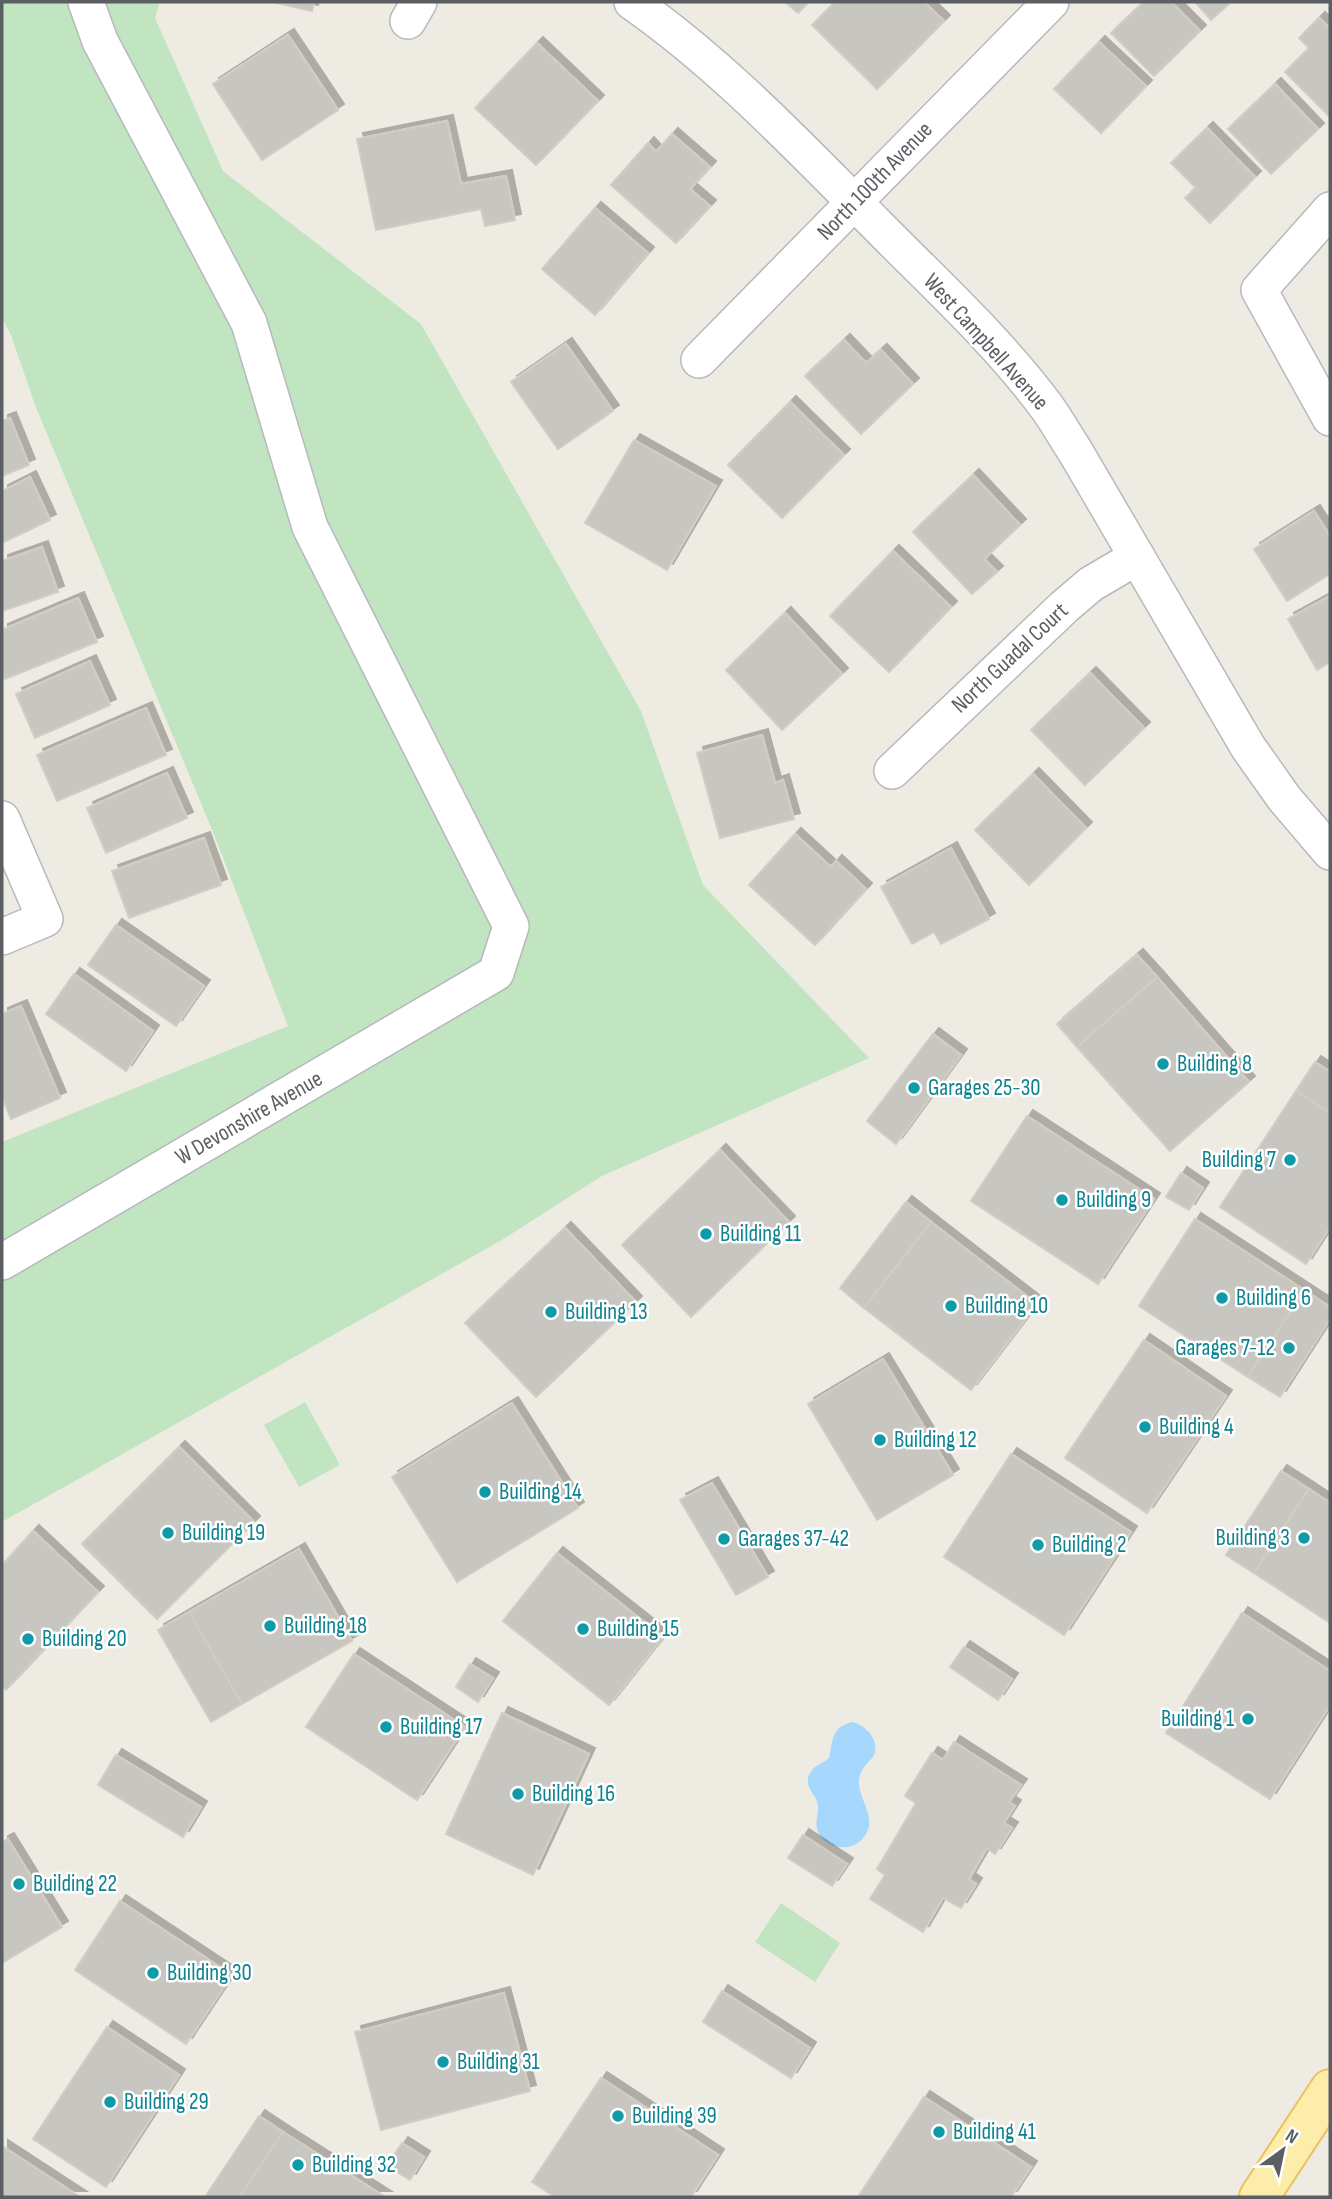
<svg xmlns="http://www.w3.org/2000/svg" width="1332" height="2199" viewBox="0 0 1332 2199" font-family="'Sofia Sans Condensed',sans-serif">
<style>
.green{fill:#c1e5c0}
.water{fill:#a5d8fc}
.building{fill:#c8c6c1;stroke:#d2cdc2;stroke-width:2;filter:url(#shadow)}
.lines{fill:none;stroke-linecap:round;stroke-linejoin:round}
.minor-casing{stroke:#b6b9bd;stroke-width:38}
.major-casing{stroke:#edc15d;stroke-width:42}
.minor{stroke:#fff;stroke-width:35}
.major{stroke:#fcedaa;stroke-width:38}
.culture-dot{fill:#0f9aa8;stroke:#fff;stroke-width:2.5}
.labels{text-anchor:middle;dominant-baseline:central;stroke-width:5;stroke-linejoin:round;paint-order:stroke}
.street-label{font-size:23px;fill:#5b5f64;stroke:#fff}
.culture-label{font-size:23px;fill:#0d838f;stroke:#fff;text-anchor:start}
</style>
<defs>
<filter id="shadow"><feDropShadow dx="6" dy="-6" stdDeviation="0" flood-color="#0004"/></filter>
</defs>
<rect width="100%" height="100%" fill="#eeebe3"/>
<!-- green -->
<g class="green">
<polygon points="2,2 160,2 155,18 223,171 421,324 641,711 703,885 869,1058 602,1176 500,1241 2,1522 2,1142 288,1026 213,832 35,405 11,335 2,318"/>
<polygon points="305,1402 340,1465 299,1487 264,1425"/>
<polygon points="781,1903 840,1943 815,1982 755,1942"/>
</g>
<!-- water -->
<path class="water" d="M 853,1722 C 866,1726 880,1740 874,1755 C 872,1759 867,1763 864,1767 C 845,1794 888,1817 859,1842 C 847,1852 824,1847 818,1832 C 814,1822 819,1814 818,1805 C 816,1793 804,1789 809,1775 C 813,1765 822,1765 829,1758 C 833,1739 832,1726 853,1722 Z"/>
<!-- building -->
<g class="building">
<polygon points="273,2 314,2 312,11"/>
<polygon points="785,2 809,2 798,13"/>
<polygon points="835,2 924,2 944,21 877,89 812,25"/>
<polygon points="1144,2 1171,2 1200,31 1154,76 1111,33"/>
<polygon points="1195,2 1231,2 1211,20"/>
<polygon points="1319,18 1330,28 1329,116 1285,72 1309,48 1299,38"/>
<polygon points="288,35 338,110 262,160 213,84"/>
<polygon points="1099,42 1146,86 1101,133 1054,89"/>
<polygon points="537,43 598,101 536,165 475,108"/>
<polygon points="1275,84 1318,129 1271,174 1228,129"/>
<polygon points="447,121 461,184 506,176 515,220 485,226 481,209 376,230 357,139"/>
<polygon points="1207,128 1255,177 1210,223 1185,198 1196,188 1171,163"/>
<polygon points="672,134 710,167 690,189 710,206 676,243 611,185 648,143 656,152"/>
<polygon points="595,208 648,253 595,315 542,269"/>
<polygon points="844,340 866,363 881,350 913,384 861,434 805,376"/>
<polygon points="566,344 613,411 558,449 511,382"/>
<polygon points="790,402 844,455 782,518 728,465"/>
<polygon points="10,418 29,465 2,476 2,421"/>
<polygon points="634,440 716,486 667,570 585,523"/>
<polygon points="973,475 1020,525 984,559 997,572 972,594 913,532"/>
<polygon points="30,477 50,520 2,543 2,491"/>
<polygon points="1314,511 1330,536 1330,574 1287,601 1254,549"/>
<polygon points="42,547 58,592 2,611 2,561"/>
<polygon points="893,551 951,607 889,672 830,616"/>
<polygon points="1330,596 1330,662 1317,670 1288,619"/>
<polygon points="78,598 97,642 5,679 2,670 2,630"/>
<polygon points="785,613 842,674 782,730 726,670"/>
<polygon points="90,661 110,705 35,738 16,694"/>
<polygon points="1090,673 1144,728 1085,785 1031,730"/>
<polygon points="146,708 166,755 57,801 37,755"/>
<polygon points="762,735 775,783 783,780 794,819 720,838 697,753"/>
<polygon points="167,773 187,818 106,853 87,808"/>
<polygon points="1033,774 1086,828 1029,885 975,830"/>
<polygon points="795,834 831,867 836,861 866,889 815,945 749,885"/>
<polygon points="204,838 221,885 129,918 112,871"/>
<polygon points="951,848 989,919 941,944 934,932 912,944 881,887"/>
<polygon points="116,925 204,986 176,1026 88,965"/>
<polygon points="1137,955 1157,977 1077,1047 1057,1024"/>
<polygon points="74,974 153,1031 126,1071 46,1014"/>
<polygon points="1157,977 1249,1082 1170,1151 1077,1047"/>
<polygon points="21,1006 60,1098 11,1119 2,1097 2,1014"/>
<polygon points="933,1034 961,1055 896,1144 867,1121"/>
<polygon points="1315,1062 1330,1072 1330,1113 1296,1091"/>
<polygon points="1296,1091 1330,1113 1330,1227 1306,1264 1220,1207"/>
<polygon points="1027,1116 1154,1199 1098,1284 971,1201"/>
<polygon points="720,1150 789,1222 691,1317 622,1245"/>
<polygon points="1181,1173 1203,1188 1189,1210 1166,1197"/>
<polygon points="906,1202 931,1222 864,1308 840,1288"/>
<polygon points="1195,1219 1304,1290 1248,1377 1139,1306"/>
<polygon points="931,1222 1037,1304 971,1390 864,1308"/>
<polygon points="565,1228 636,1302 536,1397 465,1323"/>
<polygon points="1304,1290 1330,1307 1330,1319 1280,1397 1248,1377"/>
<polygon points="1144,1340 1226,1396 1147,1513 1065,1458"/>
<polygon points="883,1359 953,1475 877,1520 808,1404"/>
<polygon points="512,1403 578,1508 457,1582 392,1477"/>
<polygon points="179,1447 254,1522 157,1619 82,1544"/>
<polygon points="1011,1454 1131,1532 1064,1635 944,1557"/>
<polygon points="1281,1471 1309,1489 1254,1573 1226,1555"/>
<polygon points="712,1483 768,1577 736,1595 680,1500"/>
<polygon points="1309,1489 1330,1503 1330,1623 1254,1573"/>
<polygon points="33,1531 98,1592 6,1690 2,1687 2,1565"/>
<polygon points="299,1549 352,1641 242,1704 189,1612"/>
<polygon points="557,1553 663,1637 609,1705 503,1621"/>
<polygon points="189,1612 242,1704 211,1722 158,1630"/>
<polygon points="1242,1613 1330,1671 1330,1705 1270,1799 1166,1733"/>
<polygon points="964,1647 1012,1679 998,1700 950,1667"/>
<polygon points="354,1654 465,1727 417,1800 306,1727"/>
<polygon points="470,1664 493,1678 478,1702 456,1687"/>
<polygon points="502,1713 589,1754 533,1875 446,1834"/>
<polygon points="954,1742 1021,1785 1009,1802 1015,1806 1004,1823 1012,1828 995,1854 987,1848 969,1879 976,1884 961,1908 943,1898 923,1932 870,1899 885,1875 877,1869 916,1803 905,1796 932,1753 943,1760"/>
<polygon points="116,1755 201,1807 183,1837 98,1785"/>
<polygon points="803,1835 847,1864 832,1886 788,1858"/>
<polygon points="8,1839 62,1927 2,1963 2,1842"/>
<polygon points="120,1901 232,1975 186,2044 75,1970"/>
<polygon points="722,1991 810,2048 791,2078 703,2022"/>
<polygon points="504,1993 530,2091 381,2130 355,2032"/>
<polygon points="107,2027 179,2075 106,2187 33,2139"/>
<polygon points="601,2078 718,2155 691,2197 555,2197 532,2182"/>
<polygon points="924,2097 1031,2167 1011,2197 858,2197"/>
<polygon points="259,2116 283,2132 240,2197 205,2197"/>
<polygon points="283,2132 385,2197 240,2197"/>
<polygon points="402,2143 424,2157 410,2180 387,2166"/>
<polygon points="2,2146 80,2197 2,2197"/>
</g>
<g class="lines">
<defs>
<g id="minor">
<path d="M 632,2 C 722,65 798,146 876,224 C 934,283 997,340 1046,406 C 1057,421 1065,436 1075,451 L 1248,747 L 1284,798 L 1330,852"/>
<polyline points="408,21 419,2"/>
<polyline points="1330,210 1259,290 1330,418"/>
<polyline points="699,360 1051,2"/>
<polyline points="892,771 1064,607 1091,584 1137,557"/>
<polyline points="2,819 45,919 2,937"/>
<polyline points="2,1262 496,973 511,926 310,527 249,323 100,41 86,2"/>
</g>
<polyline id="major" points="1259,2197 1330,2089"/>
</defs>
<!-- minor casing -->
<use href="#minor" class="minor-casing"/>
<!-- major casing -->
<use href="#major" class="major-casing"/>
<!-- minor -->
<use href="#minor" class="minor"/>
<!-- major -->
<use href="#major" class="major"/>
</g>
<!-- markers -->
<g class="culture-dot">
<circle cx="1163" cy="1064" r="7"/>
<circle cx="914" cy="1088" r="7"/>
<circle cx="1290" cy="1160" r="7"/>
<circle cx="1062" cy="1200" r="7"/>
<circle cx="706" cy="1234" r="7"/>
<circle cx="1222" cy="1298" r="7"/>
<circle cx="951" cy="1306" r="7"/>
<circle cx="551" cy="1312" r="7"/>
<circle cx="1289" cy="1348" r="7"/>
<circle cx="1145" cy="1427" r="7"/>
<circle cx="880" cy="1440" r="7"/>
<circle cx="485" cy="1492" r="7"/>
<circle cx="168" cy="1533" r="7"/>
<circle cx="1304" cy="1538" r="7"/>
<circle cx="724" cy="1539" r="7"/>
<circle cx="1038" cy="1545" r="7"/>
<circle cx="270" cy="1626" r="7"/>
<circle cx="583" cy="1629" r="7"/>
<circle cx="28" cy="1639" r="7"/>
<circle cx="1248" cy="1719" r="7"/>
<circle cx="386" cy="1727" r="7"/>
<circle cx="518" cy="1794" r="7"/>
<circle cx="19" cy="1884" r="7"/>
<circle cx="153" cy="1973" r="7"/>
<circle cx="443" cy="2062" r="7"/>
<circle cx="110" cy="2102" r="7"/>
<circle cx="618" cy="2116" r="7"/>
<circle cx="939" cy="2132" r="7"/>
<circle cx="298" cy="2165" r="7"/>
</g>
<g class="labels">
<!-- street labels -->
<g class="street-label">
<text transform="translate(875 181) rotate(-46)">North 100th Avenue</text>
<text transform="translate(986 342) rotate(48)">West Campbell Avenue</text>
<text transform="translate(1010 658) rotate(-43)">North Guadal Court</text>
<text transform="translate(249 1118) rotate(-30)">W Devonshire Avenue</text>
</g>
<!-- culture labels -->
<g class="culture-label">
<text x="1177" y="1064">Building 8</text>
<text x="928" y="1088">Garages 25-30</text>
<text x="1276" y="1160" text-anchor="end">Building 7</text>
<text x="1076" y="1200">Building 9</text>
<text x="720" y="1234">Building 11</text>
<text x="1236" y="1298">Building 6</text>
<text x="965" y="1306">Building 10</text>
<text x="565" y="1312">Building 13</text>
<text x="1275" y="1348" text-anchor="end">Garages 7-12</text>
<text x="1159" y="1427">Building 4</text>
<text x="894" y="1440">Building 12</text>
<text x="499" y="1492">Building 14</text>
<text x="182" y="1533">Building 19</text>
<text x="1290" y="1538" text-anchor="end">Building 3</text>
<text x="738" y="1539">Garages 37-42</text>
<text x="1052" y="1545">Building 2</text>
<text x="284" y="1626">Building 18</text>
<text x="597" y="1629">Building 15</text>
<text x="42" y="1639">Building 20</text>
<text x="1234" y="1719" text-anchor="end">Building 1</text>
<text x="400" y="1727">Building 17</text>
<text x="532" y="1794">Building 16</text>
<text x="33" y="1884">Building 22</text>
<text x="167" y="1973">Building 30</text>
<text x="457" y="2062">Building 31</text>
<text x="124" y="2102">Building 29</text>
<text x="632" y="2116">Building 39</text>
<text x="953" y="2132">Building 41</text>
<text x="312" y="2165">Building 32</text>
</g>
</g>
<!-- border -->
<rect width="1332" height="2199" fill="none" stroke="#5b5f64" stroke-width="7"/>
<!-- north arrow -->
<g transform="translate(1283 2150) rotate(33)" stroke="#ffffff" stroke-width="5" paint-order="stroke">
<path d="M0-5L12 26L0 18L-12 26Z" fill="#5b5f64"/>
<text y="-10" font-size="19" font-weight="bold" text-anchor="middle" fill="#5b5f64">N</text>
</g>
</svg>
